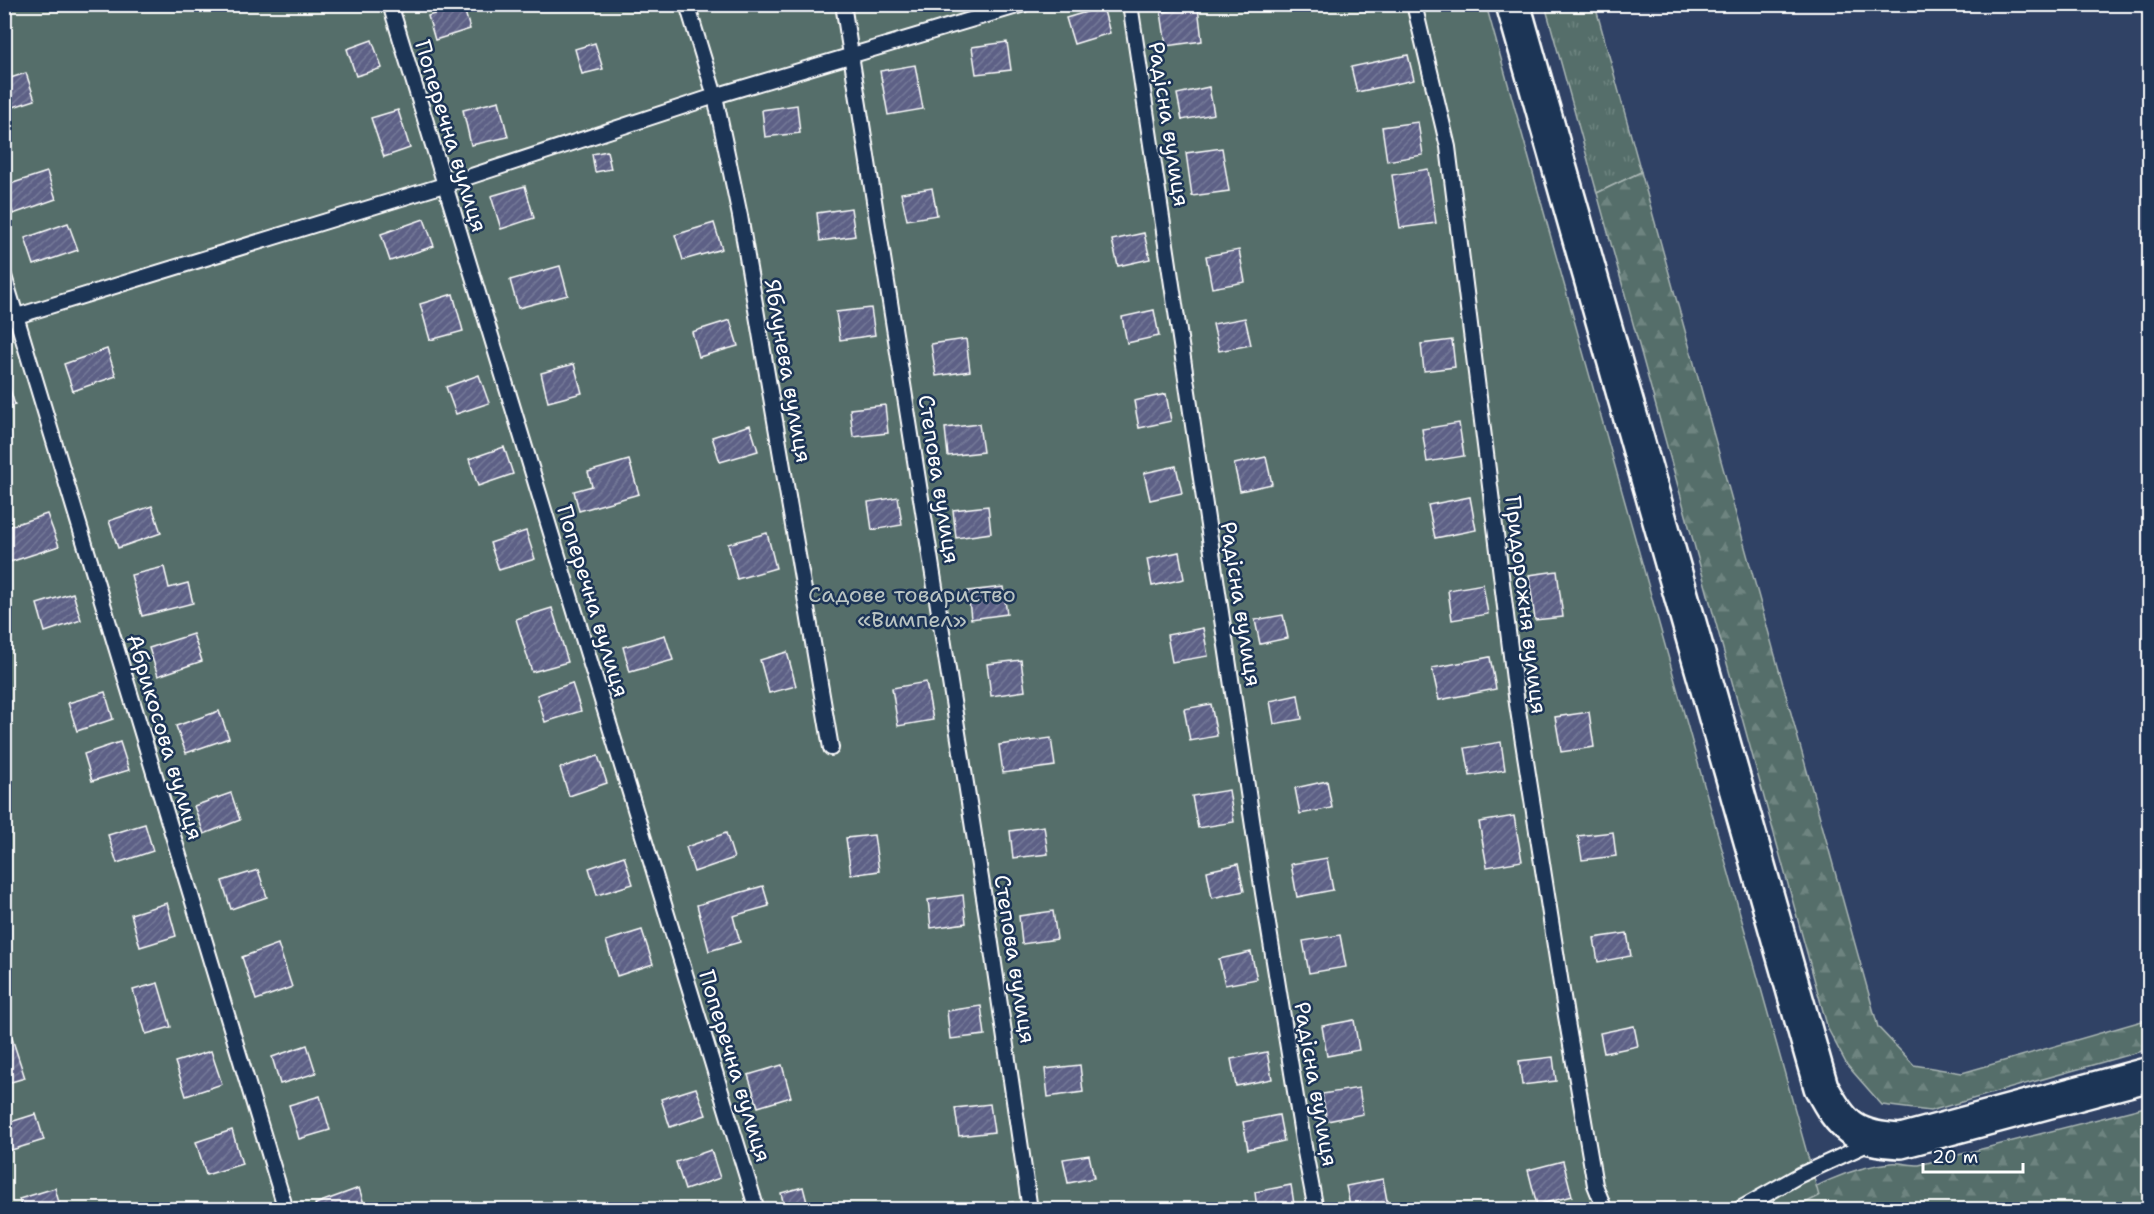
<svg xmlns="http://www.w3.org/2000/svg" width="2154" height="1214" viewBox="0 0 2154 1214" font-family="'Shantell Sans',sans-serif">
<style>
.grass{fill:url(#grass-tufts);stroke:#aab6b4;stroke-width:1.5}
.forest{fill:url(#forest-firs);stroke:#aab6b4;stroke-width:1.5}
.garden{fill:#556e6a;stroke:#aab6b4;stroke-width:1.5}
.building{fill:url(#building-hatch);stroke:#fff;stroke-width:1.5}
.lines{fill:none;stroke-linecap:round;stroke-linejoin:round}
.service-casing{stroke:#fff;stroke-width:18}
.tertiary-casing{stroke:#fff;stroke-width:38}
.service{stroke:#1d3557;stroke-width:14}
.tertiary{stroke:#1d3557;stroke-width:33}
.labels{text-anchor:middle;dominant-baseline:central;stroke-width:5;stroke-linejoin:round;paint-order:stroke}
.street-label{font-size:22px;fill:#fff;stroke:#1d3557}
.park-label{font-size:22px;fill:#bbc5c3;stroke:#1d3557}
</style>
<defs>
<pattern id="grass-tufts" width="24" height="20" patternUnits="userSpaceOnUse" patternTransform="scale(1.5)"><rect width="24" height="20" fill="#556e6a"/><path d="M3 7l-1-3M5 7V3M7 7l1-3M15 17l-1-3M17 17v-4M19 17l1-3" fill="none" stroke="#6e8480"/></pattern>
<pattern id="forest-firs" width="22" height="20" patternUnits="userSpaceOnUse" patternTransform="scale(1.5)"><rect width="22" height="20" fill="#556e6a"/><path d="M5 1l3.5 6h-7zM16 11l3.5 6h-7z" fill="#6e8480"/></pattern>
<pattern id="building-hatch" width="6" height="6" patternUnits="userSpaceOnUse" patternTransform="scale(1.5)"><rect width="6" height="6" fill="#5d6186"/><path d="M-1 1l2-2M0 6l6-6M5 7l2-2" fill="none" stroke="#757998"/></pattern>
</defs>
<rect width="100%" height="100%" fill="#304265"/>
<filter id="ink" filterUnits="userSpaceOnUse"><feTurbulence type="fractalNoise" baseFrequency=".0167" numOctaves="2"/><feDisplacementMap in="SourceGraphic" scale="12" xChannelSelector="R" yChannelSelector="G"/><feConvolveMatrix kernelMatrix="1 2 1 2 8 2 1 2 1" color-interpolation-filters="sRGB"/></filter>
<g filter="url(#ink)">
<!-- grass -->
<polygon class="grass" points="1545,5 1595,5 1641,172 1597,193"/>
<!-- forest -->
<g class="forest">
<polygon points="1641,172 1878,1027 1914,1065 1962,1073 2149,1019 2149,1049 1930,1111 1882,1105 1847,1065 1828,1029 1597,193"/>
<path d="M 2149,1106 L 2149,1209 L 1773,1210 C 1809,1189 1848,1167 1891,1163 C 1900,1162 1910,1165 1919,1165 Z"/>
</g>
<!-- garden -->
<polygon class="garden" points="5,5 1486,5 1819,1196 1791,1210 5,1210"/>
<!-- building -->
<g class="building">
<polygon points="463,5 470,29 435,40 428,16"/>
<polygon points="1103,7 1110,33 1074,44 1066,18"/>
<polygon points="1198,7 1202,41 1166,46 1161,12"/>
<polygon points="372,40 382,68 356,76 347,49"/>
<polygon points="1007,42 1011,70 976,74 972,47"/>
<polygon points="595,43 603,69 582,74 575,49"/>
<polygon points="1408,55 1414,80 1357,92 1351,67"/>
<polygon points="915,65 923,109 888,115 880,71"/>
<polygon points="26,73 35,100 4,110 4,80"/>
<polygon points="1209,87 1214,114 1182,120 1177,94"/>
<polygon points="499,101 508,137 471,145 463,110"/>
<polygon points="797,105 800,133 765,137 762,110"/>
<polygon points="398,110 410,148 384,157 371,118"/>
<polygon points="1418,122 1423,155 1387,161 1382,127"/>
<polygon points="1222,148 1229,191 1192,196 1186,153"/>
<polygon points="607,151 611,169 595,172 592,154"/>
<polygon points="1428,169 1436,223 1400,228 1392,175"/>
<polygon points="47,172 56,199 13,214 4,186"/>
<polygon points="525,186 534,218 501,229 491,196"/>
<polygon points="932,188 937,215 907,220 901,193"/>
<polygon points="851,208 855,236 820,241 817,213"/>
<polygon points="424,219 434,246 390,261 381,234"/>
<polygon points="68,223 78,250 34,265 25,238"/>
<polygon points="714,223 722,249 683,260 675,235"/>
<polygon points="1144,233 1150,259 1118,266 1112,240"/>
<polygon points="1239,250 1245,282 1212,288 1206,256"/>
<polygon points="560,266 568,295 518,308 510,280"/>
<polygon points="453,294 463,331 430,340 420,304"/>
<polygon points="871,308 875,335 840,340 836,312"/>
<polygon points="1154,310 1159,336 1127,343 1122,317"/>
<polygon points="1245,318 1251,345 1219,351 1213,324"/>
<polygon points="730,320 738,346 699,357 692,332"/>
<polygon points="966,339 970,371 936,376 931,344"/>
<polygon points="1452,340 1455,367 1424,371 1421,344"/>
<polygon points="107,349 116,376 73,391 64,364"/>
<polygon points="574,364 582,393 548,402 541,373"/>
<polygon points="479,375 489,403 456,414 446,387"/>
<polygon points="4,377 6,377 15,405 4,408"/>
<polygon points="1166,394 1171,421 1139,428 1134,401"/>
<polygon points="885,405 888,433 853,437 850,409"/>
<polygon points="1459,423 1464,456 1427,462 1422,429"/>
<polygon points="979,424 983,452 948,456 945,428"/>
<polygon points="750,425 758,451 720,462 712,437"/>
<polygon points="504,447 513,474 478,486 469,459"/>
<polygon points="1266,457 1272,484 1240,491 1234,464"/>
<polygon points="629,460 639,494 579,511 574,491 592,486 588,472"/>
<polygon points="1176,466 1182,493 1150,500 1144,473"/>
<polygon points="898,497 902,525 872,530 868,502"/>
<polygon points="1470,497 1476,530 1435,538 1428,505"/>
<polygon points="152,506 161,533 118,548 109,521"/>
<polygon points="988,506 991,533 956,538 953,510"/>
<polygon points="47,514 59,546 10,562 4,545 4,528"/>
<polygon points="526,531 535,559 499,570 490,543"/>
<polygon points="767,533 776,568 737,579 728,544"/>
<polygon points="1179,552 1184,579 1152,586 1147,559"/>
<polygon points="164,567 169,588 188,583 193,603 142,616 131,575"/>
<polygon points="1557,571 1563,617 1535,620 1529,575"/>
<polygon points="1483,584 1488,614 1452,620 1448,590"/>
<polygon points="1003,587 1007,614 971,619 968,591"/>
<polygon points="73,593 81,620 45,632 37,604"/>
<polygon points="552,608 568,662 532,672 516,619"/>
<polygon points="1283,615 1288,638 1260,644 1255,620"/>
<polygon points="1203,628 1208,656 1172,662 1167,635"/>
<polygon points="193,634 202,661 158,676 149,648"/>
<polygon points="665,635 673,660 630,672 623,647"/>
<polygon points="787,652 796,686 769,693 760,660"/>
<polygon points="1490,657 1496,689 1439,700 1432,668"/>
<polygon points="1021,660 1025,691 991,696 987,664"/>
<polygon points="926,682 933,720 898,726 892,688"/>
<polygon points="572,683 581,711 545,722 537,695"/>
<polygon points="105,692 113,719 77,731 68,703"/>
<polygon points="1298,695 1302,719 1274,724 1270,701"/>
<polygon points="1211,704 1217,736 1190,741 1184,709"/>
<polygon points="219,711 229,738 186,753 176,726"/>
<polygon points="1589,712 1594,747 1561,752 1555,717"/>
<polygon points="1051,738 1055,766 1003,773 999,745"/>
<polygon points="120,742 129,770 92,781 84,754"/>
<polygon points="1501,742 1505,770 1470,776 1465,748"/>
<polygon points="598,756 607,783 569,796 560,768"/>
<polygon points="1327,781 1332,808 1300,814 1295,788"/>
<polygon points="1229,790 1234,822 1198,828 1192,796"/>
<polygon points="231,793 240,820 204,834 194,806"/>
<polygon points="1514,816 1522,861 1487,867 1479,822"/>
<polygon points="145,824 153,851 117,863 108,835"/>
<polygon points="1044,826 1048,854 1013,858 1010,831"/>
<polygon points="1613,832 1616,856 1582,860 1578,836"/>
<polygon points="726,833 734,858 694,872 686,847"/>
<polygon points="874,835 879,871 851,875 846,838"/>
<polygon points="624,856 633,884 597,895 589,868"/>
<polygon points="1327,858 1333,890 1297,897 1291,864"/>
<polygon points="1238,864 1244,891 1212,898 1207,871"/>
<polygon points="258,870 267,897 231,909 222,881"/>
<polygon points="763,886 769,906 733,916 740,942 709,951 697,905"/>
<polygon points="963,895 966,923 931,928 928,900"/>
<polygon points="167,903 176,936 140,947 131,914"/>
<polygon points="1053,911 1057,939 1022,944 1019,916"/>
<polygon points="642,930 653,964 617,976 606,941"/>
<polygon points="1627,933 1631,956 1598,962 1594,938"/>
<polygon points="1340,935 1346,967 1309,973 1303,941"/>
<polygon points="278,944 292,987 256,1000 242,957"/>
<polygon points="1251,952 1257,979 1225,985 1219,959"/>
<polygon points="158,983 171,1027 146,1034 133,990"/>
<polygon points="981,1006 985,1035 950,1039 947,1011"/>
<polygon points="1354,1020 1359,1050 1327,1056 1322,1026"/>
<polygon points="1634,1026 1638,1046 1604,1053 1600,1033"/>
<polygon points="11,1035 25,1078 4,1084 4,1037"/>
<polygon points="307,1045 316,1073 280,1084 272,1057"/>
<polygon points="211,1051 222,1084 186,1096 175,1062"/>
<polygon points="1267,1052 1272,1079 1236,1086 1231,1059"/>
<polygon points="1553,1057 1556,1081 1522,1085 1519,1061"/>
<polygon points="782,1065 791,1097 758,1107 748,1075"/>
<polygon points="1080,1065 1083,1092 1048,1097 1045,1069"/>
<polygon points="696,1088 706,1115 670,1127 661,1099"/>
<polygon points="1359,1088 1363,1114 1327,1121 1322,1094"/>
<polygon points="320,1096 330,1130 299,1139 289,1105"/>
<polygon points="990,1104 994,1132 959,1136 955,1108"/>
<polygon points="36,1114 44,1140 8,1151 4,1141 4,1124"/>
<polygon points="1279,1115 1284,1141 1248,1149 1243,1122"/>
<polygon points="232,1130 242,1164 206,1175 196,1142"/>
<polygon points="711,1150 720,1178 685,1190 676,1162"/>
<polygon points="1089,1155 1094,1178 1068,1183 1063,1159"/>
<polygon points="1563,1161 1572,1196 1537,1205 1528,1170"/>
<polygon points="1383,1179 1388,1206 1369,1210 1351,1210 1346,1186"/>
<polygon points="1291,1185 1295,1210 1257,1210 1255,1192"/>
<polygon points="803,1187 809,1210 785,1210 781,1193"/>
<polygon points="55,1188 61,1210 22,1210 19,1199"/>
<polygon points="359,1188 366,1210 317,1210 315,1204"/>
<polygon points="1013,1202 1013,1210 978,1210 978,1207"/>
</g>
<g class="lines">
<defs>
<g id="service">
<polyline points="390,4 757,1210"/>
<polyline points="687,4 715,96 740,216 831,748"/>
<polyline points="843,4 988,923 1030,1210"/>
<polyline points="1130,4 1263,893 1304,1147 1316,1210"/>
<polyline points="1414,4 1448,147 1517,704 1566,1016 1595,1185 1605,1210"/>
<polyline points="4,276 286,1210"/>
<polyline points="4,320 444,185 715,96 1024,4"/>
<polyline points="1738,1210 1800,1175 1872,1142"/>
</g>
<path id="tertiary" d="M 1513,4 L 1821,1087 C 1842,1127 1854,1139 1901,1141 L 2150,1074"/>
</defs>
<!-- service casing -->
<use href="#service" class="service-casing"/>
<!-- tertiary casing -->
<use href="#tertiary" class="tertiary-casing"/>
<!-- service -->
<use href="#service" class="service"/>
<!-- tertiary -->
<use href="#tertiary" class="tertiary"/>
</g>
</g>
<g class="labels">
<!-- street labels -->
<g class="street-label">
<text transform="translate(1169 124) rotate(81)">Радісна вулиця</text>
<text transform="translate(451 136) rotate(73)">Поперечна вулиця</text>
<text transform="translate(788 371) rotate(80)">Яблунева вулиця</text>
<text transform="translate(939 479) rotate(81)">Степова вулиця</text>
<text transform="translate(593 601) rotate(73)">Поперечна вулиця</text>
<text transform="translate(1241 604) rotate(81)">Радісна вулиця</text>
<text transform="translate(1526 605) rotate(83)">Придорожня вулиця</text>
<text transform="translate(165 737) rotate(73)">Абрикосова вулиця</text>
<text transform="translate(1015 959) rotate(81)">Степова вулиця</text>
<text transform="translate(735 1066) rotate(73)">Поперечна вулиця</text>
<text transform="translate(1316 1084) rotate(80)">Радісна вулиця</text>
</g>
<!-- park labels -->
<g class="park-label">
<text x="912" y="594">Садове товариство<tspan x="912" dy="25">«Вимпел»</tspan></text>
</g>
</g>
<!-- margin -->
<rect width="2154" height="1214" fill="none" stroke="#1d3557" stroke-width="24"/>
<rect x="12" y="12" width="2130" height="1190" fill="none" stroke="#fff" stroke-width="2" filter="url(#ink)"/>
<!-- scale -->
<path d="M1923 1163v9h100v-9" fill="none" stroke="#ffffff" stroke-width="3"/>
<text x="1932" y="1163" font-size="18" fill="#ffffff" stroke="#1d3557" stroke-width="4.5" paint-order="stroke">20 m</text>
</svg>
